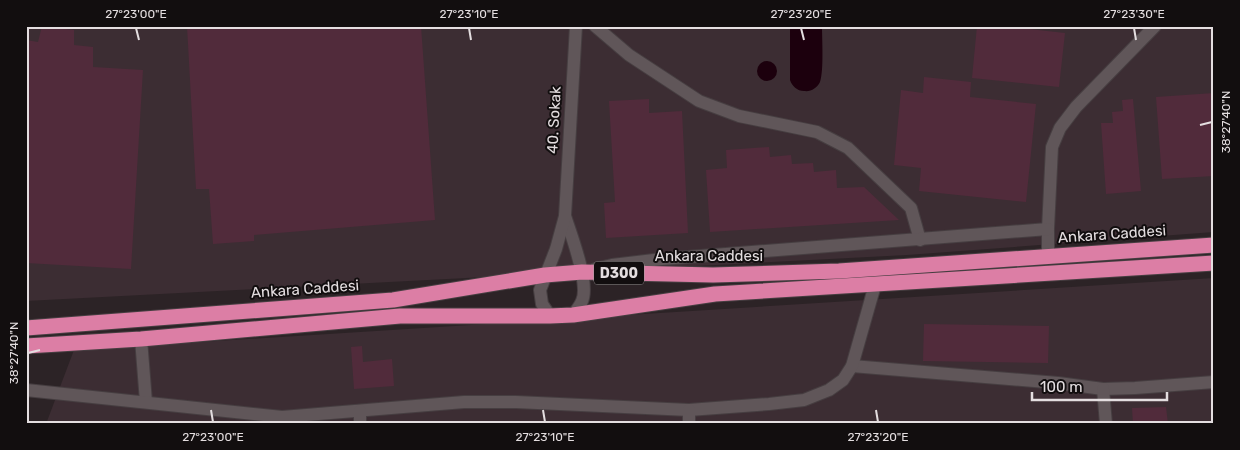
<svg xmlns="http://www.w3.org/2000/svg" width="1240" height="450" viewBox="0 0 1240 450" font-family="Rubik,sans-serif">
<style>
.built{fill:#3c2d33}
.water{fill:#1c000d}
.building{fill:#512b3b}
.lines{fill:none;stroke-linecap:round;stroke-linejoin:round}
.minor-casing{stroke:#463e41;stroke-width:14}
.highway-casing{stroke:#463e41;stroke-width:17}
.minor{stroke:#605659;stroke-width:12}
.highway{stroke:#dc7ea5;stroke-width:15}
.ticks{fill:none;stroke:#e4dee0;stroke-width:2}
.labels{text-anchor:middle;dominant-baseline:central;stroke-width:4;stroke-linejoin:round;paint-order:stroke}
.shield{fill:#120e0f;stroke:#a5a0a1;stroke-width:1}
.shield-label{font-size:14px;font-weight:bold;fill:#e4dee0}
.street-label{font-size:15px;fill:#e4dee0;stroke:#120e0f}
.neatline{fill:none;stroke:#e4dee0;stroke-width:2}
.ticks-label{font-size:12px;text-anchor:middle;fill:#e4dee0}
</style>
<rect width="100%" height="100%" fill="#2c2326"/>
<!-- built -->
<g class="built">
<polygon points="26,26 1214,26 1214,232 907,255 26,301"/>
<polygon points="1214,278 1214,424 46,424 74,350"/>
</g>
<!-- water -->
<g class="water">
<path d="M 790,26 L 822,26 C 822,39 824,71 820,82 C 817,88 811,92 804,91 C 797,91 792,86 790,80 Z"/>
<circle cx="767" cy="71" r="10"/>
</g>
<!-- building -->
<g class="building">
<polygon points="42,26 74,30 74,45 93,47 93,67 143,70 131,269 26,263 26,40 38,42"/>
<polygon points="187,26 421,26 435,220 254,235 254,241 213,244 209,189 196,189"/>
<polygon points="977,26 1003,26 1065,33 1059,87 972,78"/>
<polygon points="924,77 971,82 970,97 1036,104 1026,202 919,191 921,168 894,165 901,90 923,93"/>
<polygon points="1214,93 1214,176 1162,179 1156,97"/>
<polygon points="649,99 649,113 682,111 688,233 606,238 604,203 615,202 609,101"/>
<polygon points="1133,99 1141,191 1106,194 1101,123 1113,123 1112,112 1123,111 1122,100"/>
<polygon points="769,147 770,157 791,155 792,164 813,163 814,172 836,170 837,188 864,187 899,220 710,232 706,170 727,168 726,150"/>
<polygon points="924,324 1049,326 1048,363 923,361"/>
<polygon points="362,346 363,362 392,359 394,386 354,389 351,347"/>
<polygon points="1166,407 1168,424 1133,424 1132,408"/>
</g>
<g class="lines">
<defs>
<g id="minor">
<polyline points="595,26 629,55 699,101 739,116 817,132 848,148 911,208 920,240"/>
<path d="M 565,216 C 571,234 590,284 582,301 C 580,306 576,311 573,315"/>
<polyline points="1048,256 1048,229 1052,147 1060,128 1076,107 1155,26"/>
<polyline points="595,269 612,265 662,259 1048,229"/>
<polyline points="550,316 542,304 540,290 556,249 565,216 576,26"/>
<polyline points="141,339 146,402"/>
<polyline points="852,366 1058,383 1103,389 1135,388 1214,382"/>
<polyline points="1103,389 1106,424"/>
<polyline points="26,390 282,417 464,402 516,402 689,410 769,404 804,400 829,390 843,380 852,366 875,285"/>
<polyline points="360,411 360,424"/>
<polyline points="689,424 689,410"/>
</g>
<g id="highway">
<polyline points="26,328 393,300 545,275 582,272 713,275 839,271 1214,245"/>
<polyline points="26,346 141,339 400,316 550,316 573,315 715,294 1214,263"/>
</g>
</defs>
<!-- minor casing -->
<use href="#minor" class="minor-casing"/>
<!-- highway casing -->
<use href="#highway" class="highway-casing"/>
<!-- minor -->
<use href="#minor" class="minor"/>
<!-- highway -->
<use href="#highway" class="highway"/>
</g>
<!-- ticks -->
<path class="ticks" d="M 136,28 L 139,40M 469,28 L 471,40M 801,28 L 804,40M 1134,28 L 1136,40M 1200,125 L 1212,122M 28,353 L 40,350M 211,410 L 213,422M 543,410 L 545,422M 876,410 L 878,422"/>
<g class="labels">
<!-- shield labels -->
<rect class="shield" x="594" y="261.5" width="50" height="23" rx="4"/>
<g class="shield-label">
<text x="619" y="273">D300</text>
</g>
<!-- street labels -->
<g class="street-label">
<text transform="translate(554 120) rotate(-87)">40. Sokak</text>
<text transform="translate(1112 234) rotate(-4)">Ankara Caddesi</text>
<text x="709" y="256">Ankara Caddesi</text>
<text transform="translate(305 289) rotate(-4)">Ankara Caddesi</text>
</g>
</g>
<!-- border -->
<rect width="1240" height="450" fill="none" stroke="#120e0f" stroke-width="55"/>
<!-- scale -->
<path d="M1032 392v8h135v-8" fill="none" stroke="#e4dee0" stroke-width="2.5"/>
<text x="1040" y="392" font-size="15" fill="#e4dee0" stroke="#120e0f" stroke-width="4" paint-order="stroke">100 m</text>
<rect x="28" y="28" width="1184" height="394" class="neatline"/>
<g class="ticks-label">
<text x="136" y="18">27°23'00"E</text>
<text x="469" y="18">27°23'10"E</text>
<text x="801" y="18">27°23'20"E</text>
<text x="1134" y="18">27°23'30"E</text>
<text transform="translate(1226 122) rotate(-90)" y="4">38°27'40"N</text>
<text transform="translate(14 353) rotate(-90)" y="4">38°27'40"N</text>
<text x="213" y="441">27°23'00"E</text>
<text x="545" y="441">27°23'10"E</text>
<text x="878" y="441">27°23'20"E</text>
</g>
</svg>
